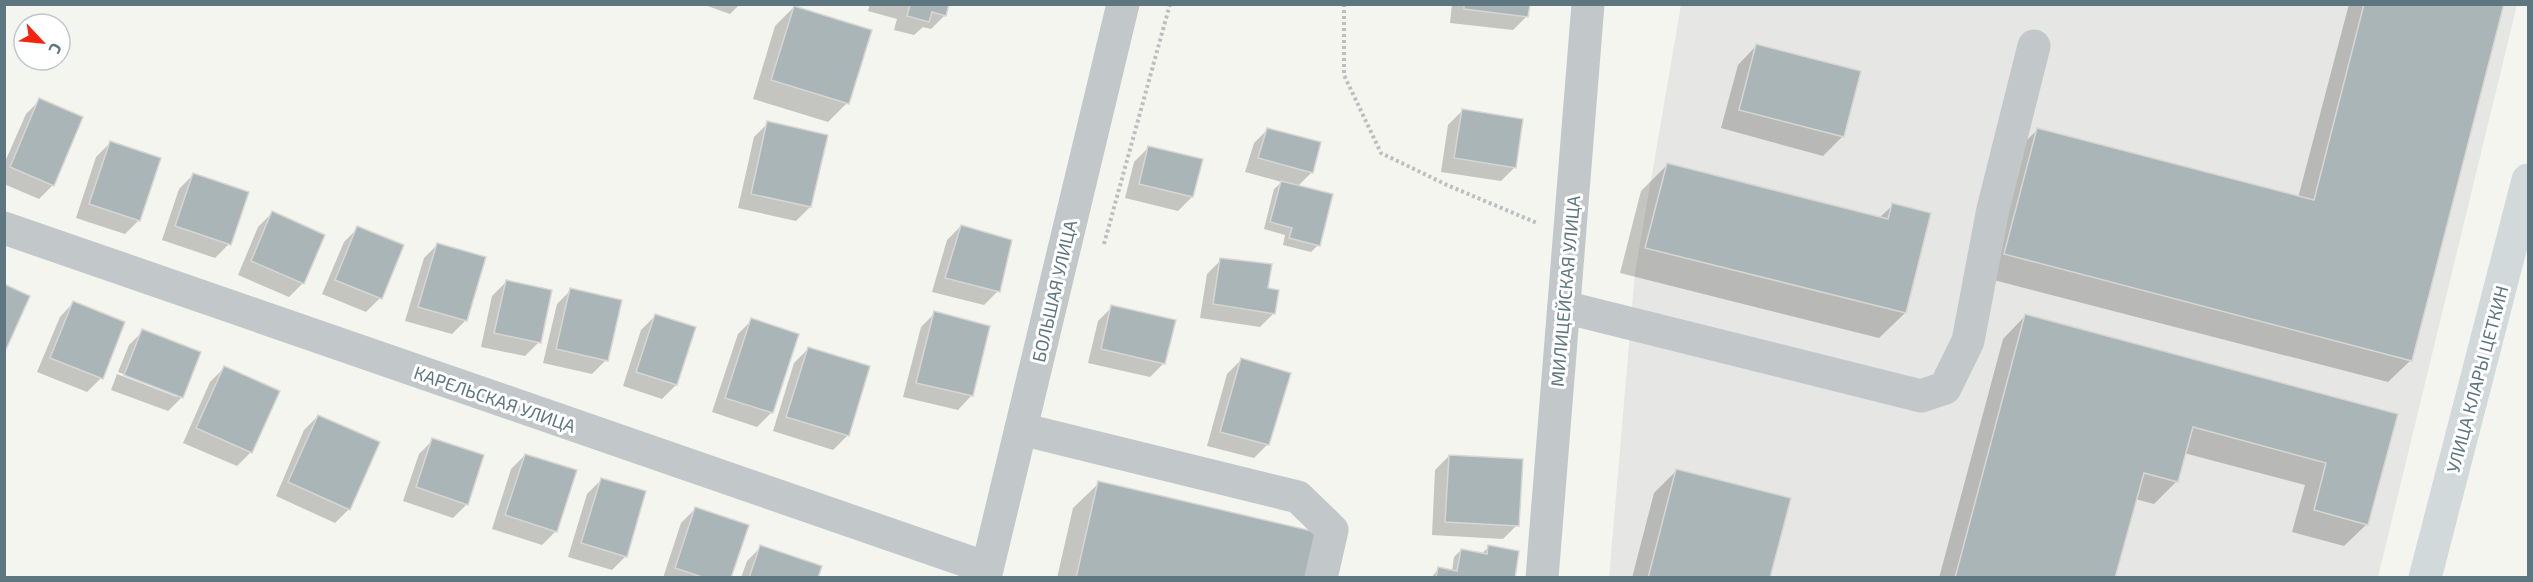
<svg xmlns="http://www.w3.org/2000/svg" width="2533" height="582" viewBox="0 0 2533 582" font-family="'Exo 2',sans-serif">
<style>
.built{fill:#e6e6e4}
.shadow{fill:#0003}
.building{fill:#aab5b8;stroke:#d6d6d3;stroke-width:1.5}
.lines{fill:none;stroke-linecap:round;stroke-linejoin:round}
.path{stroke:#bbbfc0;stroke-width:4;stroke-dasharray:3 3;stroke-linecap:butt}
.minor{stroke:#c2c7ca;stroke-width:33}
.major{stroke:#d2d9db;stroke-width:33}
.labels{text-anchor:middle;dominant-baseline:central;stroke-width:6;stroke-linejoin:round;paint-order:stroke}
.street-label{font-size:18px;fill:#5d767f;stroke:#fff}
</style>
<rect width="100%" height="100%" fill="#f5f5f0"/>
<!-- built -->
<polygon class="built" points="1681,5 2517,5 2378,577 1609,578 1635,273"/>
<!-- shadow -->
<g class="shadow">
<polygon points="702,4 740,4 730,14"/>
<polygon points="870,4 948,4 945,15 931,29 923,27 914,35 894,30 897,19 868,11"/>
<polygon points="1452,4 1528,4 1527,16 1513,30 1450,23"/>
<polygon points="2349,4 2503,4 2411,360 2388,382 1982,277 2015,152 2037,130 2298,198"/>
<polygon points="794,7 847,103 828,122 753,99 775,26"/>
<polygon points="1757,45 1859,72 1842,137 1823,156 1721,128 1738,65"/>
<polygon points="40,100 53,185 39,199 4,184 4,164 26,114"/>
<polygon points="1462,111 1515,167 1501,181 1441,172 1448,125"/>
<polygon points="768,123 810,207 796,221 738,208 754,137"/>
<polygon points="1268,129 1320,143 1311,173 1298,186 1318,245 1311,252 1283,245 1285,235 1264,229 1274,189 1282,182 1245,172 1254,143"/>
<polygon points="110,143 139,220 125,234 76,218 96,157"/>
<polygon points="1148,148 1192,197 1178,211 1125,198 1134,162"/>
<polygon points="1667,165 1879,218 1893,205 1905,313 1879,338 1620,273 1641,191"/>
<polygon points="193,175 229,244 215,258 162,240 179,189"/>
<polygon points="272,213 303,283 289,297 238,275 258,227"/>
<polygon points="961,226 998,291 984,305 932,292 947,240"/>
<polygon points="358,228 380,298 366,312 322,294 344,242"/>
<polygon points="438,244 466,320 452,334 405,321 424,258"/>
<polygon points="1221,260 1266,290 1274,313 1260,327 1200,318 1207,274"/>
<polygon points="506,282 539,342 525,356 481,347 492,296"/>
<polygon points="571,290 606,360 592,374 543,363 557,304"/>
<polygon points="73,303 101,378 87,392 37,372 60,317"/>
<polygon points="1112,307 1164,363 1150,377 1088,363 1098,321"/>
<polygon points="935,313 972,395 958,410 903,397 921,327"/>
<polygon points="655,316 676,385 662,399 623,386 641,330"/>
<polygon points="2025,316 2396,415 2367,524 2344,546 2292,532 2305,485 2184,453 2177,481 2154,504 2135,499 2114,578 1939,578 2003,339"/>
<polygon points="752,320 797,335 771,413 757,427 712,412 738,334"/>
<polygon points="143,331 182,397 168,411 111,390 117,374 177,397 177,394 118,372 129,345"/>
<polygon points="808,349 869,367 847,436 833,450 773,431 794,363"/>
<polygon points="1241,360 1268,444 1254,458 1207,446 1227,374"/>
<polygon points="224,368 251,452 237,466 183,443 210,382"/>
<polygon points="318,416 349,509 335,523 276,496 304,430"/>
<polygon points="433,440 467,504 453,518 403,501 419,454"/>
<polygon points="525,455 556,531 542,545 492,529 511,469"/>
<polygon points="1449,456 1517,525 1503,539 1432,535 1435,470"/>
<polygon points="1676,471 1769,578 1632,578 1654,493"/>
<polygon points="601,480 626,556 612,570 568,557 587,494"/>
<polygon points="1099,483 1304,578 1057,578 1073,508"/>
<polygon points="695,509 730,578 663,578 681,523"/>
<polygon points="761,547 817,578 741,578 747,561"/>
<polygon points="1489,547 1513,578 1431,578 1439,568 1452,571 1454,557 1461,550 1481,554"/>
</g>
<!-- building -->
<g class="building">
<polygon points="907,4 949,4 946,16 932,12 929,22 907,16 910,5"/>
<polygon points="1464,4 1530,4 1528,17 1464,9"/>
<polygon points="2364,4 2504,4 2412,361 2004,254 2037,128 2314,200"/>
<polygon points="794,6 872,30 849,104 771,80"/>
<polygon points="1756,44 1861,71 1844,137 1739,110"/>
<polygon points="39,98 83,117 54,186 10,167"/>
<polygon points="1462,109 1523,119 1516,168 1454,158"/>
<polygon points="767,121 828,135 811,207 751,194"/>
<polygon points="1267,128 1321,142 1313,173 1258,158"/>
<polygon points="110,141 161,158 140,221 89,204"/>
<polygon points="1148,146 1203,159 1193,197 1139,184"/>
<polygon points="1667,163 1888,219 1892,203 1931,213 1906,313 1645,248"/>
<polygon points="193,173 249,192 231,245 175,226"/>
<polygon points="1281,181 1333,194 1320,246 1289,238 1292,228 1270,222"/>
<polygon points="272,211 325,235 304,284 251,261"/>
<polygon points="961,225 1012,240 1000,292 945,278"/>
<polygon points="357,226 404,245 382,299 335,280"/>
<polygon points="437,243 486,257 467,321 418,307"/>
<polygon points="1220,258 1272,264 1268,288 1279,290 1275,314 1213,304"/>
<polygon points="506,280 552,290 541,343 494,333"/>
<polygon points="4,284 30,296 4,354"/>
<polygon points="570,288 622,300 608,361 556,349"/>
<polygon points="73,301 125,322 103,379 50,358"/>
<polygon points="1111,305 1176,320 1165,364 1101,349"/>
<polygon points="934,311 990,326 973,396 916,383"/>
<polygon points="655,314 696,327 677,385 636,372"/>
<polygon points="2025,314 2398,414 2368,525 2314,510 2326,463 2193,427 2178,482 2144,473 2115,578 1955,578"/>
<polygon points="751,318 799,334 773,413 725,398"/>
<polygon points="142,329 201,352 183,398 124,375"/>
<polygon points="808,347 870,366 849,436 786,417"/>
<polygon points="1241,358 1291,373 1269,445 1220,432"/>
<polygon points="224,366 280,391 252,453 196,428"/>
<polygon points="318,415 380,442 350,510 288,482"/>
<polygon points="432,438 484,455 468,505 416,487"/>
<polygon points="525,454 577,470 557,532 505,515"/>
<polygon points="1449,455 1523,459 1519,526 1445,522"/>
<polygon points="1676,469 1791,498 1770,578 1648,578"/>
<polygon points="601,478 646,491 627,557 581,543"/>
<polygon points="1098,481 1316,532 1305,578 1076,578"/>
<polygon points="695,507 749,525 731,578 705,578 675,568"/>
<polygon points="760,545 822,566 818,578 749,578"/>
<polygon points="1488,545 1519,551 1515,578 1436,578 1438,567 1457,571 1461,549 1487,554"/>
</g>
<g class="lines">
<!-- path -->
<g class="path">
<polyline points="1344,4 1344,75 1381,153 1447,185 1537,223"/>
<polyline points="1104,244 1170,4"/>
</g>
<!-- minor -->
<g class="minor">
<polyline points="4,228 987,568"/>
<polyline points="1564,307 1921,396 1945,388 1968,341 1993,209 2034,46"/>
<polyline points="1021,429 1298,497 1332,530 1321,578"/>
<polyline points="985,578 1123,4"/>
<polyline points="1542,578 1588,4"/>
</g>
<!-- major -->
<polyline class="major" points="2425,578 2528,180"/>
</g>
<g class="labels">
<!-- street labels -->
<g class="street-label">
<text transform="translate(1054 291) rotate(-77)">БОЛЬШАЯ УЛИЦА</text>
<text transform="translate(1565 291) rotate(-85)">МИЛИЦЕЙСКАЯ УЛИЦА</text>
<text transform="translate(2477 379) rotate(-75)">УЛИЦА КЛАРЫ ЦЕТКИН</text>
<text transform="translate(495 399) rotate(19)">КАРЕЛЬСКАЯ УЛИЦА</text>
</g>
</g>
<!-- border -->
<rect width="2533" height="582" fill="none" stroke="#5d767f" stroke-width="12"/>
<!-- north arrow -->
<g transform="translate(42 42) rotate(116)"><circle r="28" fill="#ffffff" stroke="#bec8cc" stroke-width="1.5"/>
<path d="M0-4.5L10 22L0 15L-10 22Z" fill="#f42211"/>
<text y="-9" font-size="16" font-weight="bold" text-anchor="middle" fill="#5d767f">С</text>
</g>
</svg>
